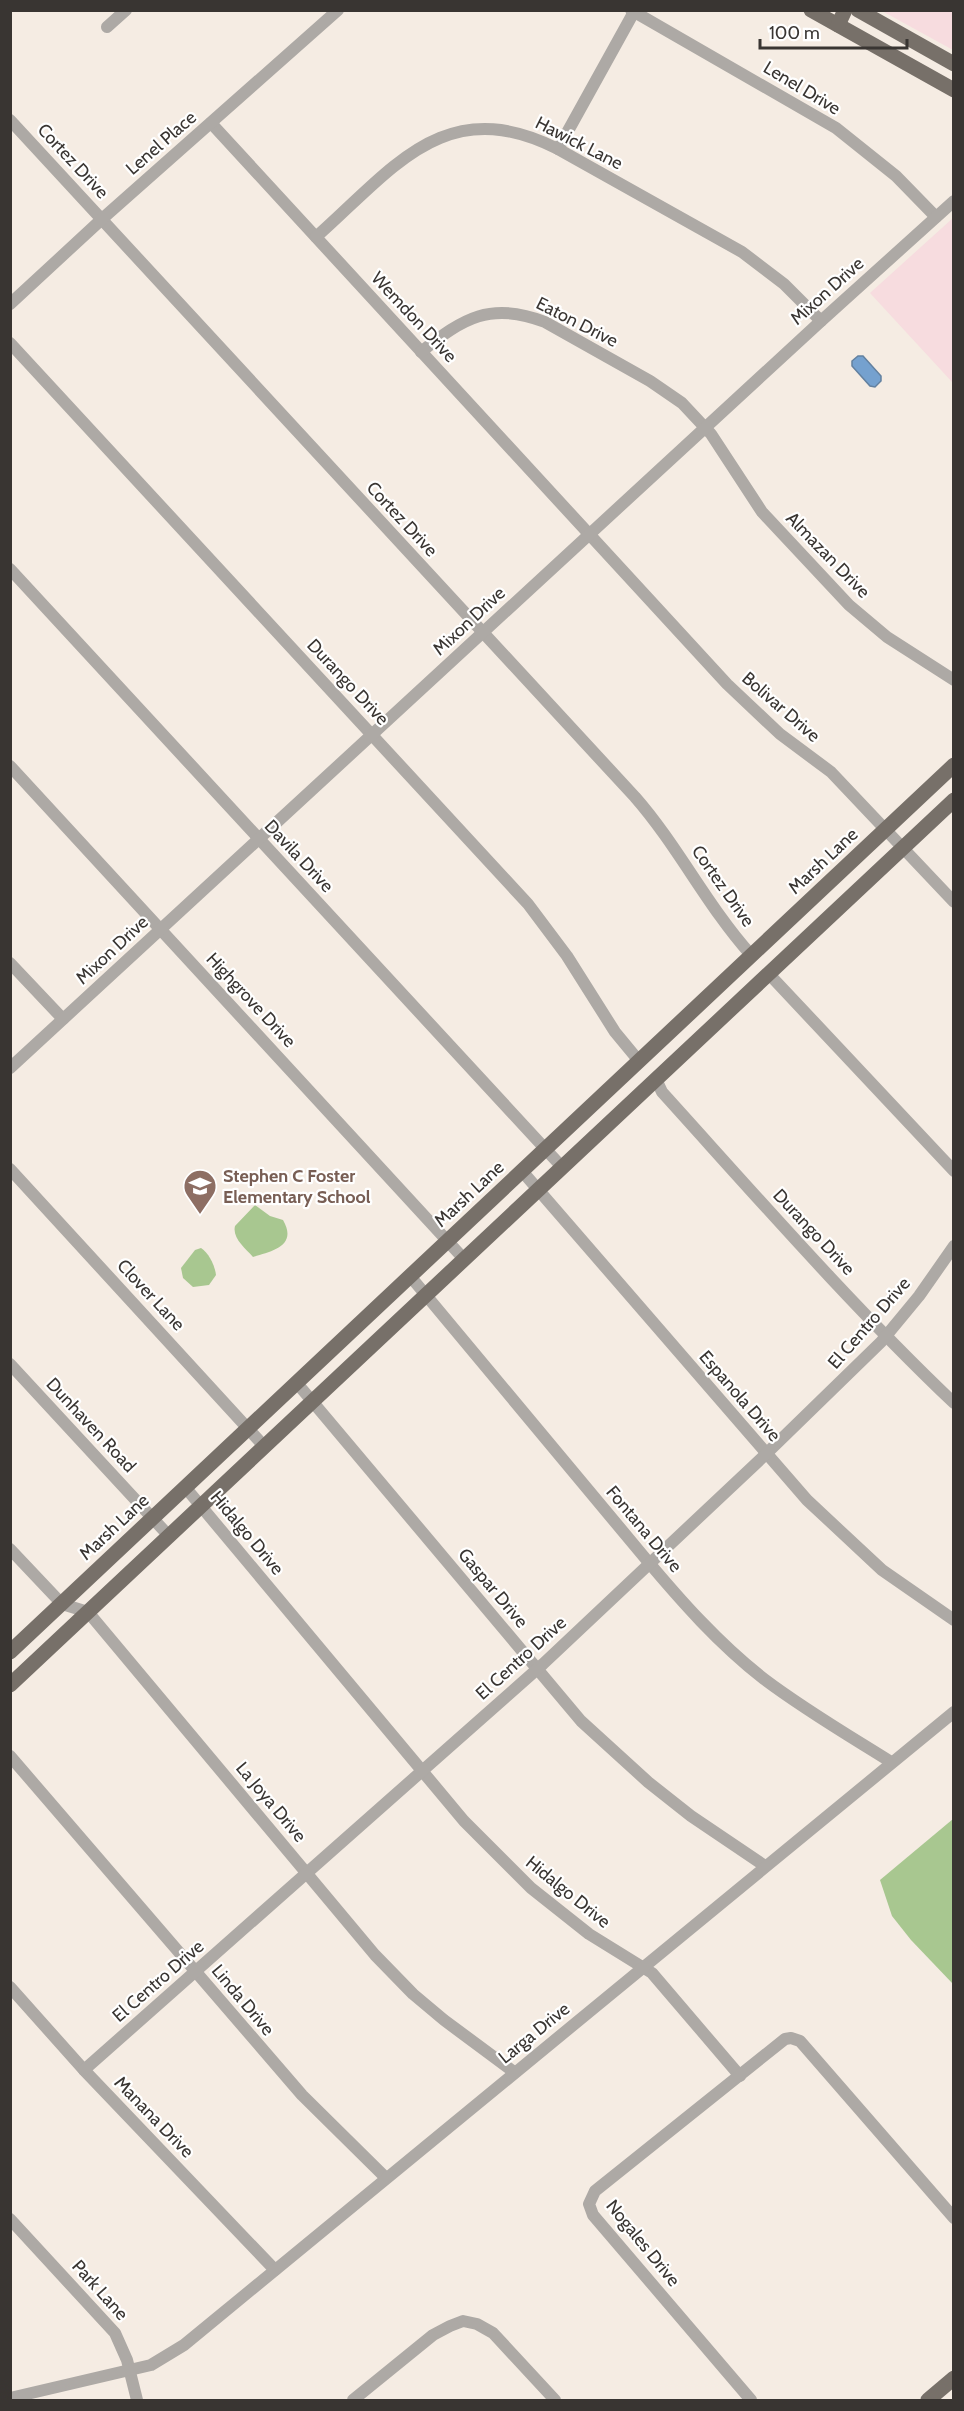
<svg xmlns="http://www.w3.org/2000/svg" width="964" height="2411" viewBox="0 0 964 2411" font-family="Cabin,sans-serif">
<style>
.commercial{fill:#f7dcdf}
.green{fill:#a8c790}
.water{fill:#75a1cf;stroke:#6381a0;stroke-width:1.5}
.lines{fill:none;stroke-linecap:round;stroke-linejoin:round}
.minor{stroke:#ada9a5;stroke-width:12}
.major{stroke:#777069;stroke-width:15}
.labels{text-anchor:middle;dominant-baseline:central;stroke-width:4.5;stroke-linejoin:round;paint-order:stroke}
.street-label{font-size:18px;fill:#393532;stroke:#fff}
.education-label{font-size:18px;font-weight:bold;fill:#785e54;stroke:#fff;text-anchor:start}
</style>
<rect width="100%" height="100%" fill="#f5ece3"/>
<!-- commercial -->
<g class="commercial">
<polygon points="882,11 953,11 953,50"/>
<polygon points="953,218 953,383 870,293"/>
</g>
<!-- green -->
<g class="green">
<path d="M 255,1205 L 270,1216 L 283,1220 C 298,1246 272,1251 253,1257 C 245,1248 232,1238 235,1226 Z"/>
<path d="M 201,1248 C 209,1253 215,1266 216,1275 L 209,1285 L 193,1287 L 183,1278 L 181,1268 L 195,1250 Z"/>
<polygon points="953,1819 953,1984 911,1940 892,1916 880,1880"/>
</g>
<!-- water -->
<polygon class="water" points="858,356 863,356 881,376 881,381 875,387 870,386 852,366 852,361"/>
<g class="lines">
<!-- minor -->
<g class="minor">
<polyline points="631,10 836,128 896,176 936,217"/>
<polyline points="107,27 126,10"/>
<path d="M 10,120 L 635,797 C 678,846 707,906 751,955"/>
<polyline points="211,123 727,684 780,734 831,772 954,902"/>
<polyline points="558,149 635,10"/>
<path d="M 316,237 C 394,168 445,92 558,149 L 742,252 L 784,284 L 821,321"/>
<polyline points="10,304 102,219 338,10"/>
<polyline points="10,343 528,904 567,956 615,1032 639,1061"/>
<path d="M 421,352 C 463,318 491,301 545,322 L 650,381 L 682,403 L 711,434 L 762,512 L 849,605 L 887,637 L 954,680"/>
<polyline points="10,569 562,1167"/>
<polyline points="10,766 464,1259"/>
<polyline points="10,963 63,1019"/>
<polyline points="768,973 954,1171"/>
<polyline points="10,1068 821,321 954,201"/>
<path d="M 656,1079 L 662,1092 C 757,1197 851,1305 954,1403"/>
<polyline points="10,1169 264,1446"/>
<polyline points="522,1171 807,1500 882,1570 954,1620"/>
<path d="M 410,1276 L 645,1558 C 681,1601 719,1644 764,1679 C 805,1710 848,1735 891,1762"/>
<polyline points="10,1364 169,1536"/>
<polyline points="296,1382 581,1721 648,1782 691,1816 765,1866"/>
<polyline points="185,1487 464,1821 531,1888 589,1934 652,1973 740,2076"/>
<polyline points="10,1549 62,1604 88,1612 375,1955 413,1994 444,2020 514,2072"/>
<polyline points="10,1756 302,2095 386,2178"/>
<polyline points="10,1987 84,2070 275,2270"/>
<polyline points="84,2070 543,1664 766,1454 881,1342 919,1296 954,1246"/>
<polyline points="10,2219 115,2333 127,2360 137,2400"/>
<polyline points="10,2398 151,2365 184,2345 954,1712"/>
<polyline points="353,2400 433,2335 450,2326 463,2321 477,2324 493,2333 555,2400"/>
<polyline points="751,2400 593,2215 589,2204 595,2191 785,2039 791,2038 800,2041 954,2218"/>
</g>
<!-- major -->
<g class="major">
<polyline points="811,10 954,90"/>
<polyline points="858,10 954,64"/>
<polyline points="838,25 845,10"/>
<polyline points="10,1652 954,765"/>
<polyline points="10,1685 954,800"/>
<polyline points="928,2400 954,2378"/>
</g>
</g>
<!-- icons -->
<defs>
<symbol id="school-pin" viewBox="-11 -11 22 30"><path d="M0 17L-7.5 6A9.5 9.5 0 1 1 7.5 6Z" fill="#8d6e63" stroke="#fff"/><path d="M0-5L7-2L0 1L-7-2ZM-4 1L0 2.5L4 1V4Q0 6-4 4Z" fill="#fff"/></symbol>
</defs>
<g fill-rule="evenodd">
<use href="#school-pin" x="181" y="1167" width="38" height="52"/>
</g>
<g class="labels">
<!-- street labels -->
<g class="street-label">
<text transform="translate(802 88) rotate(31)">Lenel Drive</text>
<text transform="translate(161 143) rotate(-41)">Lenel Place</text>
<text transform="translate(579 143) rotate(27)">Hawick Lane</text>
<text transform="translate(73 161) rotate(47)">Cortez Drive</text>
<text transform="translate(827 291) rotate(-42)">Mixon Drive</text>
<text transform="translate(414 317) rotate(47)">Wemdon Drive</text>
<text transform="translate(577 322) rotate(27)">Eaton Drive</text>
<text transform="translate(402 519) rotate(47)">Cortez Drive</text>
<text transform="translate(828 555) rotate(46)">Almazan Drive</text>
<text transform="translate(469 621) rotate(-43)">Mixon Drive</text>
<text transform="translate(348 682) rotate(47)">Durango Drive</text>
<text transform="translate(781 707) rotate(41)">Bolivar Drive</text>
<text transform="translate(299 856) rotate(47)">Davila Drive</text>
<text transform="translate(823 861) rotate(-43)">Marsh Lane</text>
<text transform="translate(723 886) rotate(55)">Cortez Drive</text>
<text transform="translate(112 950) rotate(-43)">Mixon Drive</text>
<text transform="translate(251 1000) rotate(47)">Highgrove Drive</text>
<text transform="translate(469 1194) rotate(-43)">Marsh Lane</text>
<text transform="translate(814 1232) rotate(47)">Durango Drive</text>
<text transform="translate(151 1295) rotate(47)">Clover Lane</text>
<text transform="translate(869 1323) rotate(-49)">El Centro Drive</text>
<text transform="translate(740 1396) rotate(49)">Espanola Drive</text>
<text transform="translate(91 1425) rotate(47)">Dunhaven Road</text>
<text transform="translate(114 1527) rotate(-43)">Marsh Lane</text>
<text transform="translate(644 1529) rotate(50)">Fontana Drive</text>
<text transform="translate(247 1533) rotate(50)">Hidalgo Drive</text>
<text transform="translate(493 1588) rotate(50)">Gaspar Drive</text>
<text transform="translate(521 1658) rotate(-42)">El Centro Drive</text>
<text transform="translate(271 1802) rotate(50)">La Joya Drive</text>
<text transform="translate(568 1892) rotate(39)">Hidalgo Drive</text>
<text transform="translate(158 1981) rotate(-41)">El Centro Drive</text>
<text transform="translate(243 2000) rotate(50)">Linda Drive</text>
<text transform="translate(534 2033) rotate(-39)">Larga Drive</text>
<text transform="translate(154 2117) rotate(46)">Manana Drive</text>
<text transform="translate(643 2243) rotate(51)">Nogales Drive</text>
<text transform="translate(100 2290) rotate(48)">Park Lane</text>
</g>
<!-- education labels -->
<g class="education-label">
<text x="223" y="1176">Stephen C Foster<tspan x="223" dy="21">Elementary School</tspan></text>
</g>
</g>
<!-- border -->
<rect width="964" height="2411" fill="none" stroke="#393532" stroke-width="24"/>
<!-- scale -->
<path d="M760 39v9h147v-9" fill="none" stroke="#393532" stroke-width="3"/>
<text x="769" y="39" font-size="18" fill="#393532" stroke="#ffffff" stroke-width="4.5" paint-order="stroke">100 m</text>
</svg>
